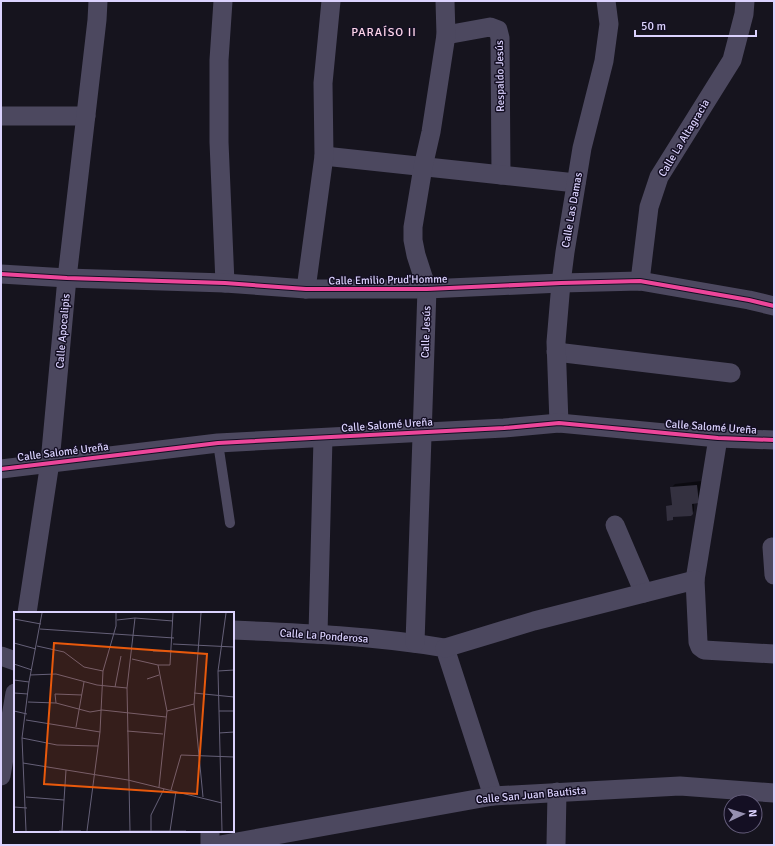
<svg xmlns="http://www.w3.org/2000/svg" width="775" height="846" viewBox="0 0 775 846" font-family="Signika,sans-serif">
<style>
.shadow{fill:#0007}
.building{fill:#343140}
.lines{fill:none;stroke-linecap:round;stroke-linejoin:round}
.lane{stroke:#4c485f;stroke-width:10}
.street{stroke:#4c485f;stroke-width:19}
.cycleway-casing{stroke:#140f23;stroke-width:6}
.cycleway{stroke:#ed469a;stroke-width:4}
.labels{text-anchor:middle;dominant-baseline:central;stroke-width:3;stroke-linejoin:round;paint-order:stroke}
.street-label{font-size:11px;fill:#dbd2fe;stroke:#140f23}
.neighbourhood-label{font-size:12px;letter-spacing:1px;fill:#fed4ea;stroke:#140f23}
.inset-road{fill:none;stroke:#656078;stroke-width:1}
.view{fill:#e8590c;fill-opacity:0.15;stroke:#e8590c;stroke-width:2}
.inset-edge{fill:none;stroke:#dbd2fe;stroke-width:2}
</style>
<rect width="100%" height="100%" fill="#16141e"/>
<!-- shadow -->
<polygon class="shadow" points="701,481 702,498 694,503 694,511 690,515 674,516 672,519 673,504 668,505 672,504 671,488 675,484"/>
<!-- building -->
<polygon class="building" points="697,485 699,503 692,504 693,514 691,516 673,517 673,520 667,521 666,506 672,505 670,487"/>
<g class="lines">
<!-- lane -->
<polyline class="lane" points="218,443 230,523"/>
<!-- street -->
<g class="street">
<polyline points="223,1 219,60 219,142 225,283"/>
<polyline points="446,35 490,27 498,30 500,38 501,175"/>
<polyline points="1,116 86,116"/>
<polyline points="324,156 576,183"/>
<polyline points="1,274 67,278 225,283 306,289 427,289 561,283 640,281 749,300 774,306"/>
<polyline points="640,281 649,207 659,177 732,60 744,14 745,1"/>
<polyline points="306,289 324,156 323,83 331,1"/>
<polyline points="556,352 731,373"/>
<polyline points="559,423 556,342 561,283 565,252 582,148 604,61 609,24 606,1"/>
<polyline points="1,469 218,443 504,428 559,423 718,438 774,440"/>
<polyline points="615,525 644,593"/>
<polyline points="772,547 774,575"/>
<polyline points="695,580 718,438"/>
<polyline points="27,613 50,462 67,278 97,20 98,1"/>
<path d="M 233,630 C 304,633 375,636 445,648 L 493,796"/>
<polyline points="318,634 323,438"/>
<polyline points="415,643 427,289 416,255 413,240 413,227 423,167 431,132 446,35 445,1"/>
<polyline points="445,648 534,621 695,580 698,642 700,647 704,650 774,654"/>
<polyline points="1,656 15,661"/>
<polyline points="1,776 15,693"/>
<polyline points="210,845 210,831"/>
<polyline points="220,845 493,796 680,786 774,793"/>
<polyline points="556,845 557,792"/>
</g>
<defs>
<g id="cycleway">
<polyline points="1,274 67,278 225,283 306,289 427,289 561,283 640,281 749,300 774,306"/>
<polyline points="1,469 218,443 504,428 559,423 718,438 774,440"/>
</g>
</defs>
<!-- cycleway casing -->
<use href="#cycleway" class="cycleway-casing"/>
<!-- cycleway -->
<use href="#cycleway" class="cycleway"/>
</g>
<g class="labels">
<!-- street labels -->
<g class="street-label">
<text transform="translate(500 76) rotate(-91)">Respaldo Jesús</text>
<text transform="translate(684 138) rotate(-59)">Calle La Altagracia</text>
<text transform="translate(572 210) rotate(-80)">Calle Las Damas</text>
<text transform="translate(388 280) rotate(-1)">Calle Emilio Prud'Homme</text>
<text transform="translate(63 331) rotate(-85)">Calle Apocalipis</text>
<text transform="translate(426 332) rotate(-88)">Calle Jesús</text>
<text transform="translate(387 425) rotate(-4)">Calle Salomé Ureña</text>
<text transform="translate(711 427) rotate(4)">Calle Salomé Ureña</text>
<text transform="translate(63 452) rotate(-7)">Calle Salomé Ureña</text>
<text transform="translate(324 636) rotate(4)">Calle La Ponderosa</text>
<text transform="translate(531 795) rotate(-5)">Calle San Juan Bautista</text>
</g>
<!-- neighbourhood labels -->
<g class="neighbourhood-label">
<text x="384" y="32">PARAÍSO II</text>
</g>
</g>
<!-- overview -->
<g transform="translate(14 612)">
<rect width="220" height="220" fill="#16141e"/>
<path class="inset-road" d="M 187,1 L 180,92 L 189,185M 0,7 L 27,12M 103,8 L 121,6 L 159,9M 26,17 L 160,26M 0,31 L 22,37M 159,32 L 220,35M 23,34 L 50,40 L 70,55 L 89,59M 139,39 L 158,39M 118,47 L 144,53M 0,52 L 18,58M 204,59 L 220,58M 16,63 L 42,62 L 83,73 L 113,76M 133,67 L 145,63M 0,68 L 15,70M 101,75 L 107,44M 0,81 L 14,82M 180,81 L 220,85M 14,90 L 42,91 L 76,100 L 88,98 L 152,105M 42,91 L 41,82 L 68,83M 0,99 L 13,102M 153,99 L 144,53 L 156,53 L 159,1M 205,99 L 220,99M 12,108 L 86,120M 62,115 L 70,70M 113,119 L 149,122M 205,121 L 220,120M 8,126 L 43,133 L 84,134M 9,151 L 114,168 L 208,191M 145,175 L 153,99 L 180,92M 157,178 L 167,143 L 220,145M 12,185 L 50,188M 0,195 L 13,196M 12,219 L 8,126 L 15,70 L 28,1M 45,219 L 67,219M 48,219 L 52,158M 73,219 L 86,120 L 89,59 L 102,14 L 102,1M 106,219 L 172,219M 116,219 L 113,76 L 121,6M 137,219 L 137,203 L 150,177M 156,219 L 162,179M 208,219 L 204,59 L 212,1"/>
<path class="view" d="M 40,31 L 193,42 L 183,182 L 30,172 Z"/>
<rect width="220" height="220" class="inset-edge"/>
</g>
<!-- border -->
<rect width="775" height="846" fill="none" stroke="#dbd2fe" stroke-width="4"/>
<!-- north arrow -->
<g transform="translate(743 814) rotate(86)"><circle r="19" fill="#140f23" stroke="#645d7b"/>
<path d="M0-3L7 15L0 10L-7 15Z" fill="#9690b0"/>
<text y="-6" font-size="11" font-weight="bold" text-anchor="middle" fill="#dbd2fe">N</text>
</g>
<!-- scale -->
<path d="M635 30v6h121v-6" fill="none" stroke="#dbd2fe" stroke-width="2"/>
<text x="641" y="30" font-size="12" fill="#dbd2fe" stroke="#140f23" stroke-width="3" paint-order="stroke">50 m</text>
</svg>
